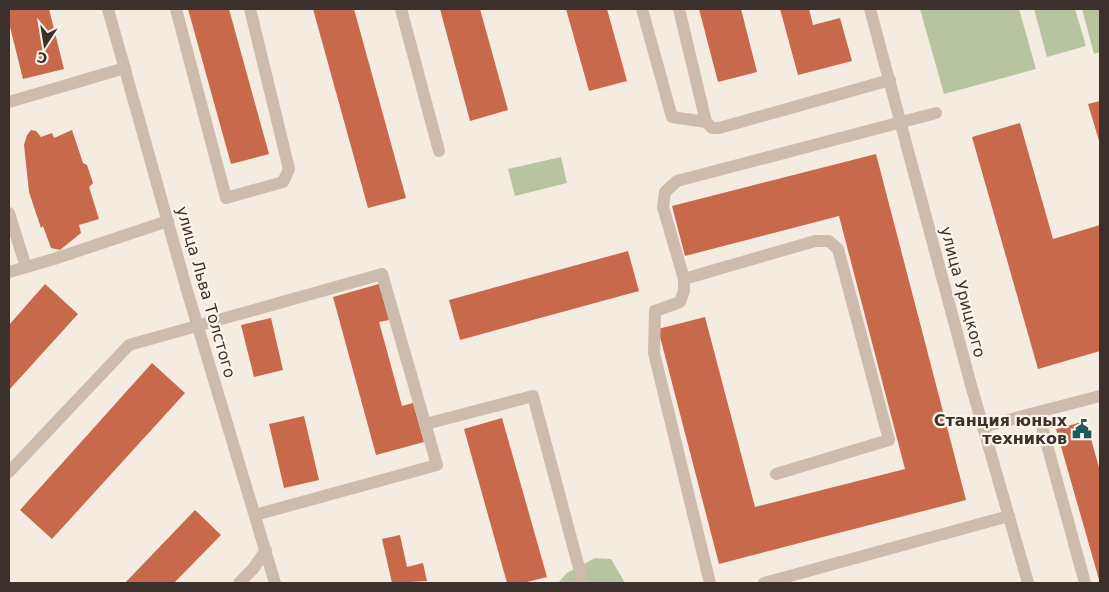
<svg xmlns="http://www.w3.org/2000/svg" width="1109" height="592" viewBox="0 0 1109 592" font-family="'DejaVu Sans',sans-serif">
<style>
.green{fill:#b8c4a0}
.building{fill:#c8694b}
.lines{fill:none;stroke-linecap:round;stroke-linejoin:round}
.minor{stroke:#cdbbac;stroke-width:12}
.labels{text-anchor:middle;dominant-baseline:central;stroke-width:4.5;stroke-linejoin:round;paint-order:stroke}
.street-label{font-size:16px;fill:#3b302b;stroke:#fbf5ee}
.poi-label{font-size:16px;font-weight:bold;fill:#3b302b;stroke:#fbf5ee;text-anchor:end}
</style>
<rect width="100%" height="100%" fill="#f4ebe1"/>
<!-- green -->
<g class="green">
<polygon points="920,9 1019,9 1036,69 944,94"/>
<polygon points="1034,9 1075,9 1086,46 1047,57"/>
<polygon points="1082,9 1100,9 1100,52 1094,54"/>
<polygon points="561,157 567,183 515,196 508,169"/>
<polygon points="595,558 611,559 625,583 558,583 567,573"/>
</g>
<!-- building -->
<g class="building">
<polygon points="9,9 49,9 64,69 23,79 9,23"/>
<polygon points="188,9 229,9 269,154 231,164"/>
<polygon points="313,9 354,9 406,198 368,208"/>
<polygon points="440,9 480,9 508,110 470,121"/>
<polygon points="566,9 607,9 627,81 589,91"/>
<polygon points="699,9 741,9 757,72 718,82"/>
<polygon points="780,9 809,9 813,25 840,18 852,61 798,75"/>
<polygon points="1100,101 1100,144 1088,104"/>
<polygon points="1020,123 1053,239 1100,225 1100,351 1038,369 972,137"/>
<polygon points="31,130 36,131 41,137 52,133 54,138 72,130 83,163 87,165 93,183 89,187 99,219 79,225 81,233 60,250 51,248 43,226 41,228 29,192 24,145 27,135"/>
<polygon points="876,154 966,500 719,564 658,329 705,317 755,507 905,469 839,216 685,256 672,206"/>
<polygon points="628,251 639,291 460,340 449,300"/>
<polygon points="45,284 78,314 9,390 9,325"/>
<polygon points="379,284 389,320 379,322 402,406 413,403 424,442 376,455 333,297"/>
<polygon points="271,318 283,370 254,377 241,325"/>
<polygon points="152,363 185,393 52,539 20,510"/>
<polygon points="304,416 319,480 284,488 269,424"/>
<polygon points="502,418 547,577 523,583 507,583 464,429"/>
<polygon points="1086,421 1100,471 1100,583 1056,429"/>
<polygon points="195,510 221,535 174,583 125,583"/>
<polygon points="400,535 407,567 423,563 427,581 392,583 382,539"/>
</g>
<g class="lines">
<!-- minor -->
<g class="minor">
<polyline points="108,9 186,287 275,583"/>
<polyline points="176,9 226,198 283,182 289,169 250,9"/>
<polyline points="401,9 439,151"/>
<polyline points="642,9 672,117 706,122"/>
<polyline points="679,9 706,122 712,128 719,128 890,80"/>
<polyline points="870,9 971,385 1028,583"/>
<polyline points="9,102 125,68"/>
<polyline points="9,213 26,267"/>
<polyline points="9,272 54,259 168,221"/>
<polyline points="684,279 815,241 829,241 838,249 889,440 776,474"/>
<polyline points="1038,412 1100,396"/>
<polyline points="426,424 533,396 583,583"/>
<polyline points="983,427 1038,412 1085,583"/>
<polyline points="9,472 129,345 382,274 437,465 255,515"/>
<polyline points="239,583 253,569 266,550"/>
<polyline points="710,583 654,353 655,311 680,302 684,291 684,279 663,207 665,192 677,181 936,113"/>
<polyline points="764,583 1009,516"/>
</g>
</g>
<!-- icons -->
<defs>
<symbol id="civic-bare" viewBox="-9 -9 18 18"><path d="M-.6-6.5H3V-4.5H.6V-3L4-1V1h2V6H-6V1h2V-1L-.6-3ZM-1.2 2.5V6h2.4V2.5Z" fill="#1f5a5e" stroke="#fbf5ee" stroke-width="2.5" paint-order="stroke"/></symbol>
</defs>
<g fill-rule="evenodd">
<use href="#civic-bare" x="1068" y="415" width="28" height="28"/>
</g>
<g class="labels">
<!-- street labels -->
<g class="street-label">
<text transform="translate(206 292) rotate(74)">улица Льва Толстого</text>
<text transform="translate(963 292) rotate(75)">улица Урицкого</text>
</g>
<!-- poi labels -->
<g class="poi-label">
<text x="1067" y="420">Станция юных<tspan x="1067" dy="18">техников</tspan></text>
</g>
</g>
<!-- border -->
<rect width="1109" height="592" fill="none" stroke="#3b302b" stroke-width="20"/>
<!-- north arrow -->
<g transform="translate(45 45) rotate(192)" stroke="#fbf5ee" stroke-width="4" paint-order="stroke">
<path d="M0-4L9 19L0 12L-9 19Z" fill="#3b302b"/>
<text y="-8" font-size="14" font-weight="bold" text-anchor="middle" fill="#3b302b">С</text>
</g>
</svg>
